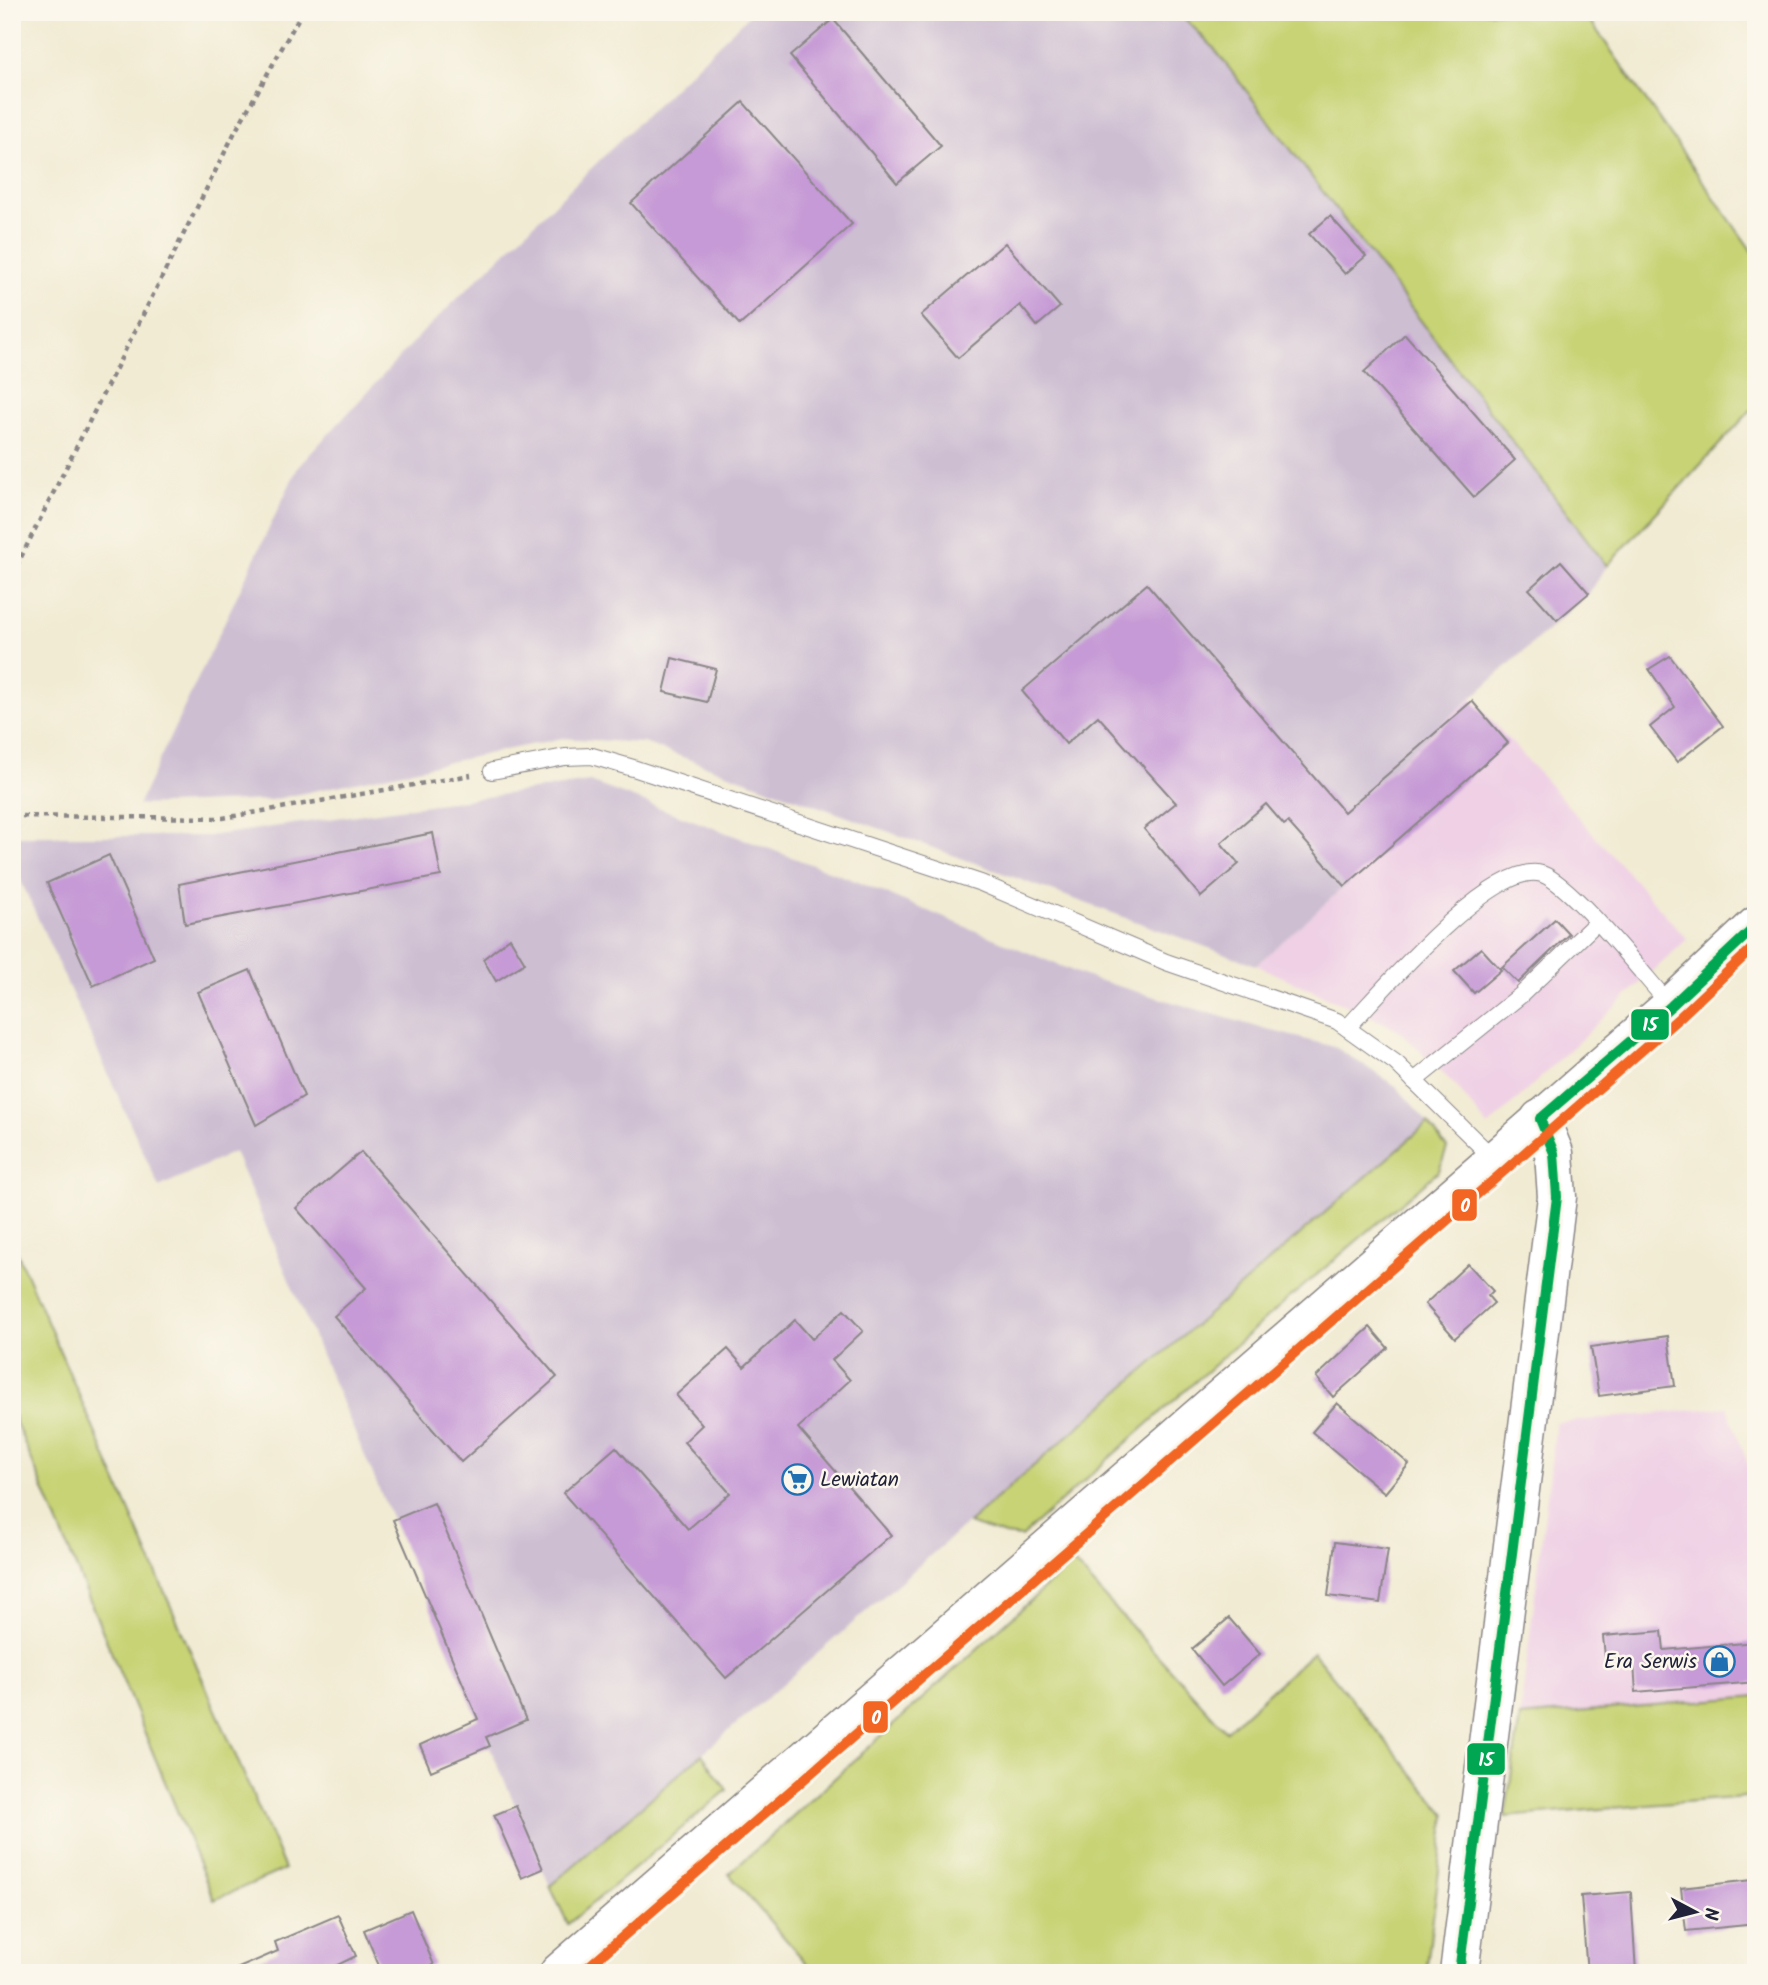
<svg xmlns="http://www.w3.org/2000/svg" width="1768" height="1985" viewBox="0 0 1768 1985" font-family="Kalam,sans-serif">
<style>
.built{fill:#efd0e5}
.industrial{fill:#cdbed2}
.green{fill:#c7d374;stroke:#747a58;stroke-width:2}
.building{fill:#c69ad6}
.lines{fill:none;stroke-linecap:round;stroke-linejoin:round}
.service-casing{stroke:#8a8687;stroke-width:18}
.tertiary-casing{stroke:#8a8687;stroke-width:41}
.path{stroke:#8a8687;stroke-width:4.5;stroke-dasharray:5 5;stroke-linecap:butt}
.service{stroke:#fff;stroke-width:16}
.tertiary{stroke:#fff;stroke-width:38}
.bus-1-casing{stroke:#fbf7ec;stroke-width:16}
.bus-2-casing{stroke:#fbf7ec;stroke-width:16}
.bus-1{stroke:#00a651;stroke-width:10}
.bus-2{stroke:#f26522;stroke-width:10}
.labels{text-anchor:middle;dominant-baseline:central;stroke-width:5;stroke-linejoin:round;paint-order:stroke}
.poi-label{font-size:21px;fill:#22223b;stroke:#fbf7ec;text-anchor:start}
.line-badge{stroke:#fbf7ec;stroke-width:2.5}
.badge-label{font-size:19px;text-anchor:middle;font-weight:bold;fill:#fff}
</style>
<rect width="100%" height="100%" fill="#fbf7ec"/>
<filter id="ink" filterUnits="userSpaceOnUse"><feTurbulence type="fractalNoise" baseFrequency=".0143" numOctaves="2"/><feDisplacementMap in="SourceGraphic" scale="14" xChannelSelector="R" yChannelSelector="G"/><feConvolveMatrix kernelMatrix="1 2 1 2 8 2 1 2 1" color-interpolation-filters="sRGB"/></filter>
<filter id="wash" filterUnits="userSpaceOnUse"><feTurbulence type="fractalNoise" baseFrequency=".00686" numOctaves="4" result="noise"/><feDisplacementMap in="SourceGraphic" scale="28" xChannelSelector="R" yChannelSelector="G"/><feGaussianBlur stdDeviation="1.57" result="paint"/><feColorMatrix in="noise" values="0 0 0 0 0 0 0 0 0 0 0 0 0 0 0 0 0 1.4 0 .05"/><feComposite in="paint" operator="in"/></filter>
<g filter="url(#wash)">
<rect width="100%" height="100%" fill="#f1ebd3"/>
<!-- built -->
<g class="built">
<polygon points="1471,697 1687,939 1488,1127 1456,1086 1398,1029 1256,965 1345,886 1307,844"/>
<polygon points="1727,1407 1756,1487 1756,1696 1520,1717 1556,1423"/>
</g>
<!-- industrial -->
<g class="industrial">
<polygon points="752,12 1178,12 1213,47 1607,566 1589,593 1308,844 1345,886 1256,965 644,743 562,738 271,800 138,805 298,467 422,333"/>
<polygon points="590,782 853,880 1087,977 1264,1029 1335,1047 1396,1086 1428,1123 550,1886 234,1152 159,1187 12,861 12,836 209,836"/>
</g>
<!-- green -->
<g class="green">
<polygon points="1178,12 1584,12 1756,257 1756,411 1753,408 1607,566 1213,47"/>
<polygon points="1428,1123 1447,1148 1439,1171 1280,1306 1021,1537 1005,1535 968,1523"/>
<polygon points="12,1241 285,1869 214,1900 12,1413"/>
<polygon points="1073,1562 1226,1731 1313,1652 1446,1815 1426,1973 815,1973 729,1874"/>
<polygon points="1756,1696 1756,1796 1505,1817 1520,1717"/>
<polygon points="702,1754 727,1790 568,1924 550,1886"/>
</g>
<g id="blocks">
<!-- building -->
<g class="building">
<polygon points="833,19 941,146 897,183 790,56"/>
<polygon points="743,102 852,224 740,325 631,203"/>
<polygon points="1330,216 1366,256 1345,274 1309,234"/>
<polygon points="1005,243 1060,307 1037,326 1020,305 958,358 921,315"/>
<polygon points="1405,334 1515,460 1474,497 1364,372"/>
<polygon points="1561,561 1589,593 1557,620 1529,589"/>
<polygon points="1147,584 1344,812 1472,701 1508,743 1345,886 1288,822 1284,825 1266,804 1221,843 1239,864 1201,897 1144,829 1176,803 1098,716 1066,744 1022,691"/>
<polygon points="1670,656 1723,726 1677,762 1650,727 1675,707 1649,669"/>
<polygon points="672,658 716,669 707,702 664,692"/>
<polygon points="433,833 441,876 185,924 179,884"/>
<polygon points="109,855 154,958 93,986 47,883"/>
<polygon points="1555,919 1569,934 1518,983 1502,967"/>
<polygon points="510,938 525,963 496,981 483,959"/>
<polygon points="1481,948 1501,970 1474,993 1454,971"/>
<polygon points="250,970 304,1096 256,1125 198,992"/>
<polygon points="361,1152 557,1377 461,1462 334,1316 366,1288 296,1208"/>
<polygon points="1468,1264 1493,1291 1488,1296 1494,1303 1455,1338 1425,1304"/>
<polygon points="844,1310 863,1331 832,1360 850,1380 798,1428 891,1535 726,1678 563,1493 616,1447 688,1529 730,1493 684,1442 702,1425 676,1395 728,1349 744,1367 795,1320 812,1339"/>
<polygon points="1370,1327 1388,1348 1333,1397 1316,1377"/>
<polygon points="1668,1336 1675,1386 1599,1396 1591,1347"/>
<polygon points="1337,1403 1409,1464 1385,1493 1312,1432"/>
<polygon points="434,1503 526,1720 486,1737 490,1746 431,1771 420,1745 478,1719 393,1520"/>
<polygon points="1335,1542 1388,1549 1380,1603 1328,1596"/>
<polygon points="1229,1618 1260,1654 1222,1686 1192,1649"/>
<polygon points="1662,1631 1664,1650 1756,1642 1756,1682 1636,1692 1634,1664 1606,1667 1603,1636"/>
<polygon points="516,1806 543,1869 522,1878 494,1815"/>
<polygon points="1752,1880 1756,1924 1686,1931 1681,1888"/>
<polygon points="1631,1892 1636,1973 1587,1973 1581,1896"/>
<polygon points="411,1910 434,1965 415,1973 382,1973 364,1930"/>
<polygon points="338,1915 356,1956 321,1973 227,1973 278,1951 275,1942"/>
</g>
</g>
</g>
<g filter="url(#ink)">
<use href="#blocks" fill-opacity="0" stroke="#8a8687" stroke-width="2"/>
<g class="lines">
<defs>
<g id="service">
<polyline points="492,771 565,757 592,756 633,768 981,883 1166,962 1337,1021 1396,1063 1495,1160"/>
<path d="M 1347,1028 C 1378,995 1495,858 1542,874 C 1573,885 1645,977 1671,1006"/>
<polyline points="1414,1081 1521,995 1597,922"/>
</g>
<g id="tertiary">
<polyline points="559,1973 1495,1160 1671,1006 1756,926"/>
<polyline points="1459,1973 1557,1197 1554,1153 1540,1119"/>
</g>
</defs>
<!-- service casing -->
<use href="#service" class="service-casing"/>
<!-- tertiary casing -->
<use href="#tertiary" class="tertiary-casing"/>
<!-- path -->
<g class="path">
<polyline points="12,575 235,132 302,12"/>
<polyline points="12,816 223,818 471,775"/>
</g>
<!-- service -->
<use href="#service" class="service"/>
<!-- tertiary -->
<use href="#tertiary" class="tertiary"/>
<defs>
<g id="bus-1">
<polyline points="1540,1119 1671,1006 1756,926"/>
<polyline points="1459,1973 1557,1197 1554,1153 1540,1119"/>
</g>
<polyline id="bus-2" points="581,1973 1504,1171 1680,1017 1756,945"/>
</defs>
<!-- bus-1 casing -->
<use href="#bus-1" class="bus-1-casing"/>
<!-- bus-2 casing -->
<use href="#bus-2" class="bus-2-casing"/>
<!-- bus-1 -->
<use href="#bus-1" class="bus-1"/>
<!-- bus-2 -->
<use href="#bus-2" class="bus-2"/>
</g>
</g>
<!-- icons -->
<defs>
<symbol id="supermarket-ring" viewBox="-11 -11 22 22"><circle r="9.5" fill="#fbf7ec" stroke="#1f6fb2" stroke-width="1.5"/><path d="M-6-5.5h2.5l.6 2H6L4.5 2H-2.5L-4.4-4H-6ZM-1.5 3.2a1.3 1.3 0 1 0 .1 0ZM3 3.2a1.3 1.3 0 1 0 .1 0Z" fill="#1f6fb2"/></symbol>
<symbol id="shop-ring" viewBox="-11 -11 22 22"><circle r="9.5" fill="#fbf7ec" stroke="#1f6fb2" stroke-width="1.5"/><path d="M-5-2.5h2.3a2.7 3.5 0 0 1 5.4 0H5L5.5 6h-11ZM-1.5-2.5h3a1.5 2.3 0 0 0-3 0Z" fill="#1f6fb2"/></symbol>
</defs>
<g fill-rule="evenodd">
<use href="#supermarket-ring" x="780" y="1462" width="35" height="35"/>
<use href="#shop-ring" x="1702" y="1644" width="35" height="35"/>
</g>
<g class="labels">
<!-- poi labels -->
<g class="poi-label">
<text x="820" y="1480">Lewiatan</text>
<text x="1697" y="1662" text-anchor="end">Era Serwis</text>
</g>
</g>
<g class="line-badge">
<rect x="1630" y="1008" width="40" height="33" rx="7" fill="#00a651"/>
<rect x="1451" y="1188" width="27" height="34" rx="7" fill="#f26522"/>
<rect x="862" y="1700" width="27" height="34" rx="7" fill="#f26522"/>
<rect x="1466" y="1742" width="40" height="34" rx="7" fill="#00a651"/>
</g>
<g class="badge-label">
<text x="1650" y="1031">15</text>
<text x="1465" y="1212">0</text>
<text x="876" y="1724">0</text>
<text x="1486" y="1766">15</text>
</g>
<!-- margin -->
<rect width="1768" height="1985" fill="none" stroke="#fbf7ec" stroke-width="42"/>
<!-- north arrow -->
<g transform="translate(1695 1912) rotate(97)" stroke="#fbf7ec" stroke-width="5" paint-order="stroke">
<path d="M0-5L12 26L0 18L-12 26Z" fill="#22223b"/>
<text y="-10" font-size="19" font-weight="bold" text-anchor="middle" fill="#22223b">N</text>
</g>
</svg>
